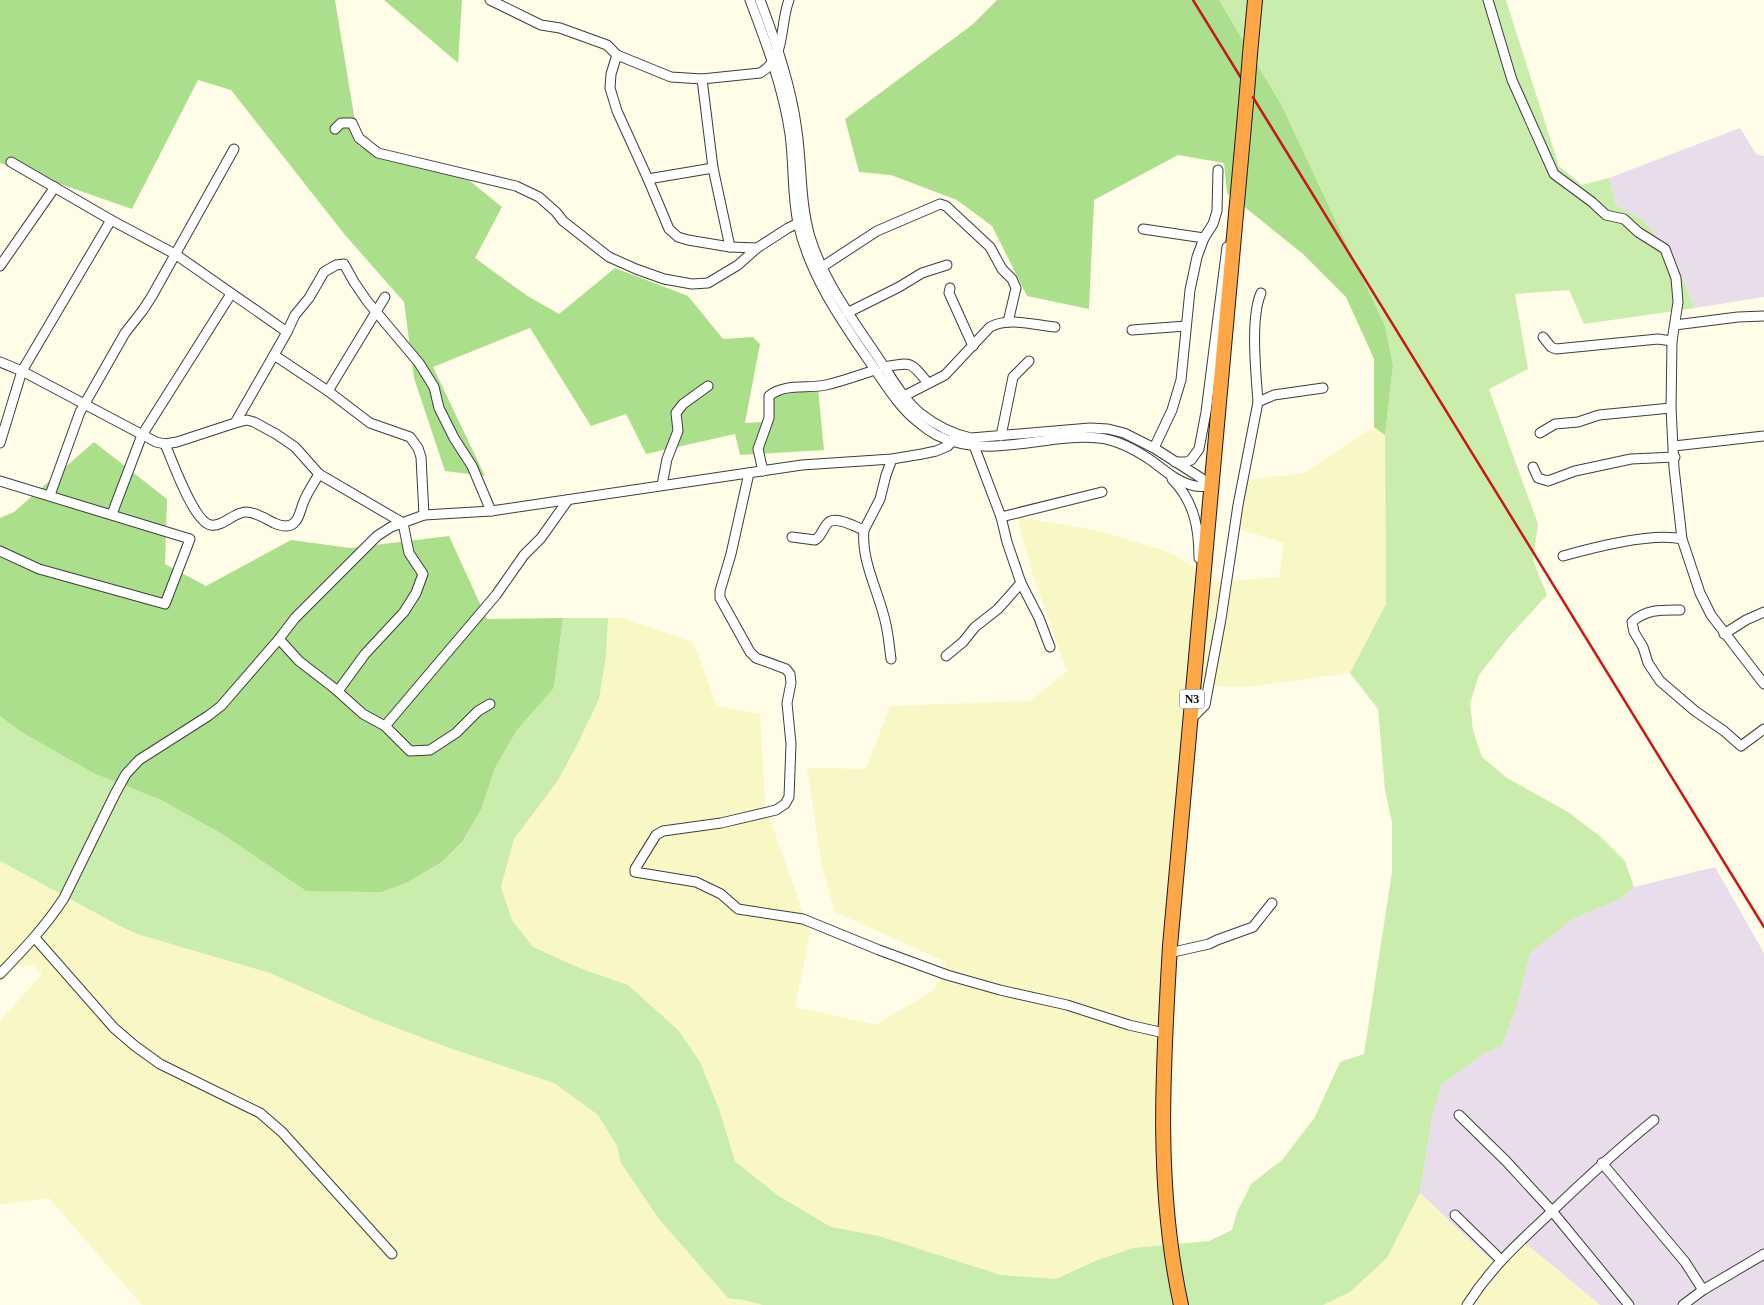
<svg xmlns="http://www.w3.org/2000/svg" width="1764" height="1305" viewBox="0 0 1764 1305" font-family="'Times New Roman',serif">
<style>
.industrial{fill:#eaddeb}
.farmland{fill:#f8f7c5}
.green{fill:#caedad}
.forest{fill:#abdf8b}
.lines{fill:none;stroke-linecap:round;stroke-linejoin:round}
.minor-casing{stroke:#3d3d3d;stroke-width:11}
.highway-casing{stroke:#1b1b1b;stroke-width:16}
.minor{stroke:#fff;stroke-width:9}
.highway{stroke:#ffa746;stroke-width:14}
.rail{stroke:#c71915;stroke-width:2.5}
.highway-bridge-casing{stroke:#1b1b1b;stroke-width:16;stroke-linecap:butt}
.highway-bridge{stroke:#ffa746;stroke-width:14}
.labels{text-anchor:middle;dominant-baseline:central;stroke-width:5;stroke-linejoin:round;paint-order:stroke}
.shield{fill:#fff;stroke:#545454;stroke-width:1}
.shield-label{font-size:12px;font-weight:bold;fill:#0a0a0a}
</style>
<rect width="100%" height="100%" fill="#fffce8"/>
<!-- industrial -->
<g class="industrial">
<polygon points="1740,128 1756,154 1764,156 1764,297 1695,308 1675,260 1643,220 1616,205 1609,178"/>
<polygon points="1715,867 1764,953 1764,1305 1600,1305 1525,1243 1499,1268 1420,1193 1432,1117 1442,1084 1482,1055 1502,1045 1516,1009 1530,953 1573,919 1620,899 1634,887"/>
</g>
<!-- farmland -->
<g class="farmland">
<polygon points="1374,427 1385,435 1386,604 1350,673 1246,687 1204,686 1176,808 1158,1039 1155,1160 1164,1245 1133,1248 1095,1261 1056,1279 1001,1275 879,1236 831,1227 777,1195 735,1161 719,1109 700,1062 628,985 582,969 533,947 512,920 501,887 514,839 557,782 576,747 599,699 606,656 608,618 622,618 693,642 717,706 760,714 765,805 810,933 795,1007 876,1025 934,990 946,962 835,912 822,866 807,768 866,769 890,706 1030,701 1067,671 1033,575 1017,517 1099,531 1169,552 1218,582 1279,577 1284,543 1232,527 1239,481 1304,473"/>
<polygon points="0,861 118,925 137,934 270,973 368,1017 452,1049 554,1083 598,1115 617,1146 621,1163 659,1219 728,1298 743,1300 763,1305 142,1305 49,1198 0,1204 0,1021 42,974 33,965 0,966"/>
<polygon points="1420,1193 1499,1268 1525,1243 1600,1305 1323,1305 1350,1292 1387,1258"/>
</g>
<!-- green -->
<polygon class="green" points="1219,0 1506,0 1559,166 1582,185 1609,178 1616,205 1643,220 1675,260 1695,308 1584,324 1569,290 1515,294 1528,369 1489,389 1538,524 1533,560 1547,595 1507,639 1479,675 1470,703 1473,730 1482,757 1507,778 1568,812 1601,837 1625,861 1634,887 1620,899 1573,919 1530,953 1516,1009 1502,1045 1482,1055 1442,1084 1432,1117 1420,1193 1387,1258 1350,1292 1323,1305 763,1305 743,1300 728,1298 659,1219 621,1163 617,1146 598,1115 554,1083 452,1049 368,1017 270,973 137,934 118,925 0,861 0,716 21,732 95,774 161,800 222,834 306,891 408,882 442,862 462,842 481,810 495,768 517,730 554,688 563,618 608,618 606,656 599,699 576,747 557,782 514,839 501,887 512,920 533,947 582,969 628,985 678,1030 700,1062 719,1109 735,1161 777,1195 831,1227 879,1236 1001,1275 1056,1279 1095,1261 1133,1248 1209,1241 1232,1230 1237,1212 1251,1184 1282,1160 1315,1117 1340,1062 1364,1054 1392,872 1392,822 1385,790 1378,709 1350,673 1386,604 1385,435 1393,365 1385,326 1282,106"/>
<!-- forest -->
<g class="forest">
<polygon points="0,0 335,0 359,146 470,181 502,207 475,258 526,295 559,314 615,268 688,296 723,339 753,337 760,344 745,423 773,421 771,397 818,389 824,450 740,455 735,434 646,454 626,414 591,426 530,328 433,367 485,476 445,471 414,378 404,302 345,235 231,90 198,80 132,209 0,163"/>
<polygon points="384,0 462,0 458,63"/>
<polygon points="997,0 1219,0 1282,106 1385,326 1393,365 1385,435 1374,427 1374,359 1346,297 1303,254 1227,193 1224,163 1178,155 1094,200 1089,309 1027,296 992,226 957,200 891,175 859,172 845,119 972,25"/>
<polygon points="94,442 167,499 165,564 206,586 291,540 350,548 449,536 487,619 563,618 554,688 517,730 495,768 481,810 462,842 442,862 408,882 381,892 306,891 222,834 161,800 95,774 21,732 0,716 0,518 14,512"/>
</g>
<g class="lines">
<defs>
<g id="minor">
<path d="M 490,0 L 541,25 L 560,28 L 607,45 L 617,55 L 671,77 L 702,79 L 760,73 C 787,58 779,26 789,0"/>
<path d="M 750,0 C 767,45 783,87 790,134 C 794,164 792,194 798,223 C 810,277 843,323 874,368 C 887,387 900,408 918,422 C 928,431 942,439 955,442 C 1001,455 1052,433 1099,438 C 1118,440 1136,450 1152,461 C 1165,471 1179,483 1195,486 C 1200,487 1206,486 1211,486"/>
<path d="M 760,0 C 776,43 791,85 797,131 C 802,167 800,202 810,237 C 823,279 850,316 875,353 C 889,373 901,397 920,413 C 935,425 953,434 971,438 L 1090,428 L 1108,429 L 1124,433 L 1154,448 L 1201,478 L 1211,486"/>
<polyline points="1488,0 1512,80 1554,174 1592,202 1606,215 1624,219 1638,232 1665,249 1676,278 1678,302 1672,341 1671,408 1674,468 1682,539 1700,593 1711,615 1764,684"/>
<polyline points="617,55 611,74 610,88 617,111 648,179 669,229 678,237 688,240 730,247 757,248"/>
<polyline points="702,79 713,168 730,247"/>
<polyline points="335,129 341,123 352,123 359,138 378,153 516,186 539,197 556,212 563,221 609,257 636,269 664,279 692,284 708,283 738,265 757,248 788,228 803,221"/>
<polyline points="11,162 111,220 175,254 287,332 274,355 328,391 370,423 410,437 418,448 421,457 424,515"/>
<polyline points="648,179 713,168"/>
<polyline points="1143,229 1204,238"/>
<polyline points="0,266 55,187"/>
<polyline points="822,267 877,231 940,204 946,206 990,247 1002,269 1012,279 1016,288 1008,322"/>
<polyline points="950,288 949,293 973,346"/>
<polyline points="847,313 899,287 922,273 947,265"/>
<polyline points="1675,325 1738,317 1764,316"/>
<polyline points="1132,330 1186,326"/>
<polyline points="287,332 295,315 309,298 324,272 336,265 344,264 354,282 367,301 419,363 434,387 439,408 454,438 472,466 491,511"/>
<polyline points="1543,337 1551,347 1556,349 1658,339 1672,341"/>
<polyline points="0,362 22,371 156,442 165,444 177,442 235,423 247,420 254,422 276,434 295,447 319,474 403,523 409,553 423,574 416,593 404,612 365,654 338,691"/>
<path d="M 884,367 C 912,362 910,361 928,383"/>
<polyline points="328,391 385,297"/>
<path d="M 904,396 L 945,375 L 990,327 C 1009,317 1035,325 1055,327"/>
<path d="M 1258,402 C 1256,373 1250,318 1261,293"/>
<polyline points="235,423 274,355"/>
<polyline points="1540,433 1555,424 1578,422 1599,415 1671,408"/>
<polyline points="1001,436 1013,377 1029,361"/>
<polyline points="0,443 22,371 111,220"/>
<path d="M 165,444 C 172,460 194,523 211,525 C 223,527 234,512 246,512 C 256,512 266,519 274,523 C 281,526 290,528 295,522 C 300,517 301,507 304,501 C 308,491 314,483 319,474"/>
<polyline points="1674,446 1764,436"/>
<polyline points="1154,448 1172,410 1181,380 1190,290 1197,257 1204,238 1213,224 1217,211 1218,170"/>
<polyline points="1175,462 1186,462 1191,460 1199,449 1206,412 1227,247"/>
<polyline points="1533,467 1538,478 1548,481 1575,471 1631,459 1675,457"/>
<path d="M 763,471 L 758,449 L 769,418 L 769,396 C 784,383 808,389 826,385 C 843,381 859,375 875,370"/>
<polyline points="749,473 731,554 720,591 720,598 750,652 756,658 786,669 790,674 791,683 787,703 791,744 789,797 785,804 776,810 721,823 663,831 656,835 635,869 635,872 696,882 721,894 738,909 803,919 879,950 947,975 1000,990 1067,1005 1129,1025 1164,1033"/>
<path d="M 1172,479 C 1194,501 1199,528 1199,558"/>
<polyline points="0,481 190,539 165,604 39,569 0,551"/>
<polyline points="662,485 667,459 678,431 676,413 683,404 708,386"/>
<polyline points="50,495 80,412 125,333 143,310 152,296 234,149"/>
<polyline points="112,514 142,435 231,294"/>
<polyline points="1001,517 1102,492"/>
<path d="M 792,537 L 815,540 C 821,537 822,530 827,524 C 834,514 855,527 864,530"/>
<path d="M 1563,556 C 1595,547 1652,532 1682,539"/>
<polyline points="1021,583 1039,618 1050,647"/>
<path d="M 1680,610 C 1662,610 1646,609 1632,622 L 1634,632 L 1643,647 L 1648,663 L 1660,681 L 1695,711 L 1724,731 L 1741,746 L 1764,729"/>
<polyline points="1724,634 1746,620 1764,612"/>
<polyline points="279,639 299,661 334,688 363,714 385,726 496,595 524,555 541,538 568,500"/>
<polyline points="946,656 963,642 975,627 998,609 1021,583 1007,542 1001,517 973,443"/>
<path d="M 891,659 C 889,644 888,628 883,613 C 876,587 861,558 864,530 L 880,499 L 886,475 L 892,459"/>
<polyline points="1190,720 1205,705 1221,619 1238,505 1258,402 1274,395 1323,388"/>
<polyline points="385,726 410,751 430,750 456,733 478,711 490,704"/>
<polyline points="35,938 114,1028 135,1046 160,1064 260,1113 282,1132 392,1254"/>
<polyline points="1169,953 1209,944 1217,940 1253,927 1272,903"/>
<path d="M 0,974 C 23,950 46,926 64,898 L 115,794 L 126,774 L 139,760 L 208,716 L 221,706 L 279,639 L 295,618 L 377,536 L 391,527 L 424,515 L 491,511 L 802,465 L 892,459 L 922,454 L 936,451 L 948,446 L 957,435"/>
<polyline points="1459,1115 1506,1161 1552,1211 1629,1305"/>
<polyline points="1602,1163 1685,1262 1703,1290"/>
<polyline points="1455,1215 1501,1260"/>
<path d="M 1467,1305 C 1490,1269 1515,1246 1546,1217 C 1581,1183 1616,1151 1654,1120"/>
<polyline points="1683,1305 1703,1290 1764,1254"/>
</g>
<g id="highway">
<polyline points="1250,54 1255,0"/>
<path d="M 1181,1305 C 1155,1186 1163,1066 1170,946 L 1247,92"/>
</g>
</defs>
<!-- minor casing -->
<use href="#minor" class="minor-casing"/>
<!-- highway casing -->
<use href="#highway" class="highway-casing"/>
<!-- minor -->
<use href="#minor" class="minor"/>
<!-- highway -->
<use href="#highway" class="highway"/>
<!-- rail -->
<polyline class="rail" points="1193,0 1764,927"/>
<defs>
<polyline id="highway-bridge" points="1247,92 1250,54"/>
</defs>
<!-- highway-bridge casing -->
<use href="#highway-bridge" class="highway-bridge-casing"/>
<!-- highway-bridge -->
<use href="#highway-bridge" class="highway-bridge"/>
</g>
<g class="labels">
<!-- shield labels -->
<rect class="shield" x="1179.5" y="689.5" width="25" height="19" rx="4"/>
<g class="shield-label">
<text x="1192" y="699">N3</text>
</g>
</g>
</svg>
